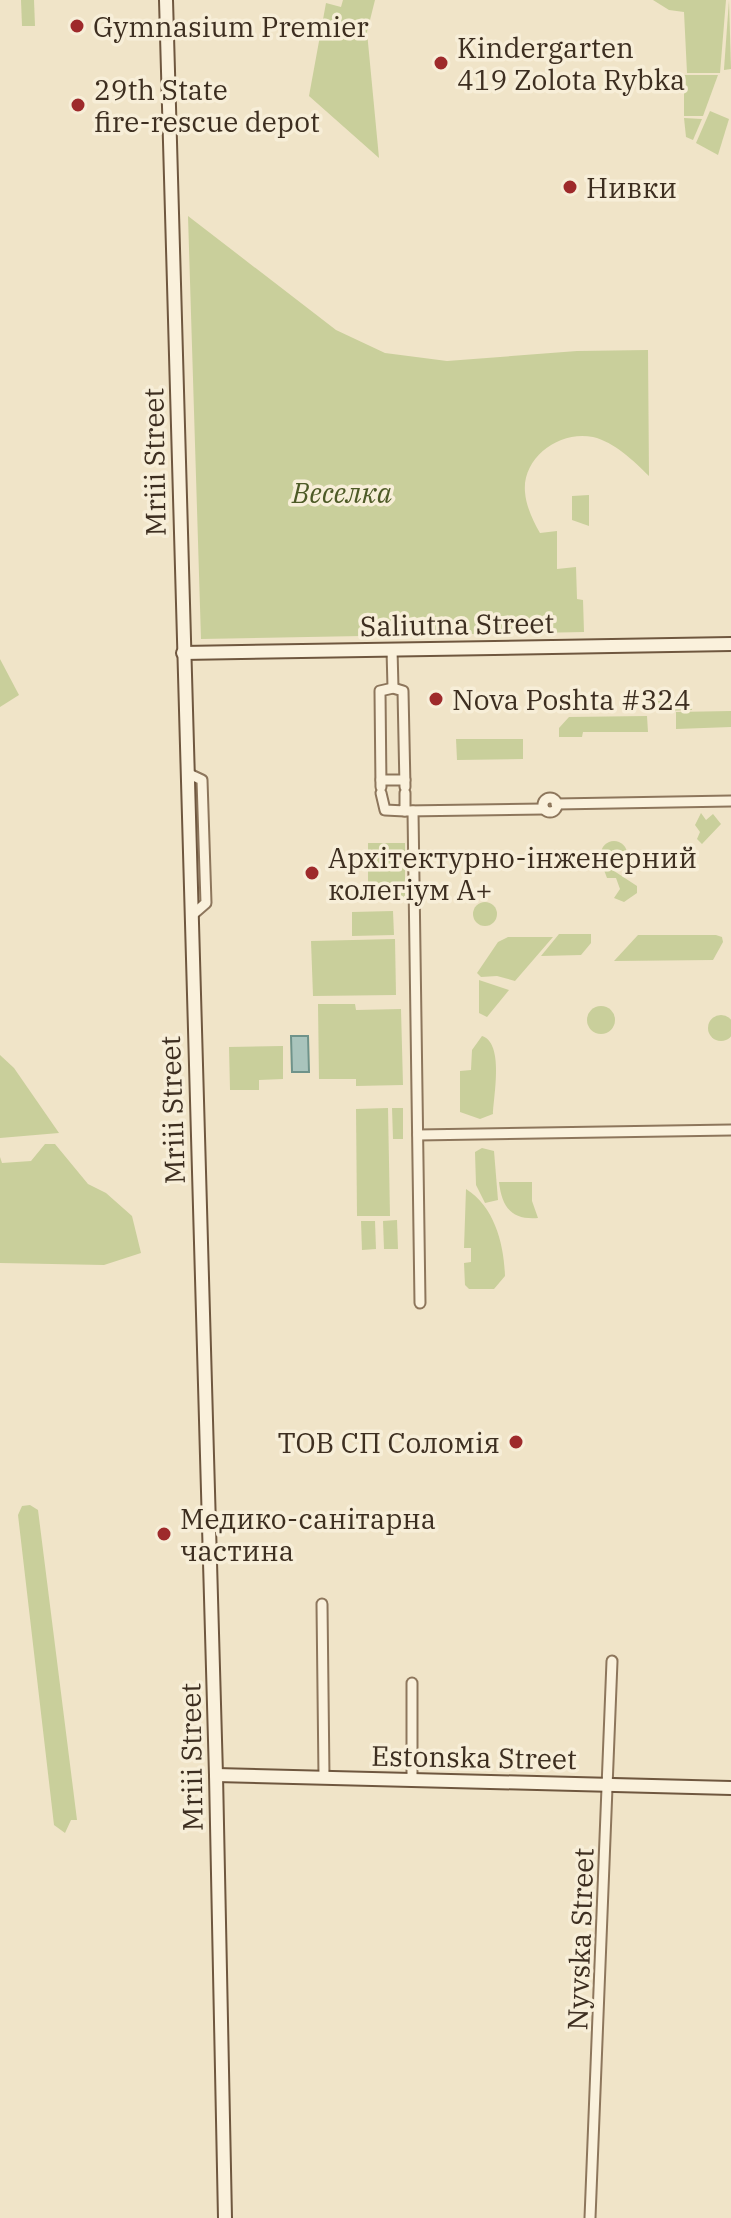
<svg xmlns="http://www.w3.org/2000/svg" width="731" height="2218" viewBox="0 0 731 2218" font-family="'IBM Plex Serif',serif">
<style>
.green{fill:#c9cf9b}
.water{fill:#a9c4bc;stroke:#6f938a;stroke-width:2}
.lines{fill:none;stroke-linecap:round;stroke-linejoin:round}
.street-casing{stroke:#8d765c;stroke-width:13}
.secondary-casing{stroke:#6f573f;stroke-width:16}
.street{stroke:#faf1dc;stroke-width:9}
.secondary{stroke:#faf1dc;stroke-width:12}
.poi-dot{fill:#9e2a2b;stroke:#f7eed8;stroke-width:3}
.labels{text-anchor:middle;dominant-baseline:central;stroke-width:7;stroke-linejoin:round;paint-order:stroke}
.poi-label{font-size:28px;fill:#3d2e20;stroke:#f7eed8;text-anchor:start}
.street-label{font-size:28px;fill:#3d2e20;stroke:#f7eed8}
.park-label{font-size:28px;font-style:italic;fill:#4d5a26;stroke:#f7eed8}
</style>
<rect width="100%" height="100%" fill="#f0e4c8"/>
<!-- green -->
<g class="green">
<polygon points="21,0 34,0 35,26 22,26"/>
<polygon points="343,0 375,0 367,32 379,158 309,96 326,3 341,7"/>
<polygon points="653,0 726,0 720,73 687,73 684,12 669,10"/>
<polygon points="729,0 731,69 724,70 724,69"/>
<circle cx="299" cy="30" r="10"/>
<polygon points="684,75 718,75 703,116 684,116"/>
<polygon points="710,111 729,119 718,155 696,143"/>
<polygon points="684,118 702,119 693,140 686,137"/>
<path d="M 188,216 L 336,330 L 385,353 L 447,361 L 577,351 L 648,350 L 649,476 C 634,461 614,442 593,437 C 560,430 522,457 525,492 C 526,506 533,521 540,533 L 557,531 L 557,569 L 576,567 L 577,599 L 583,600 L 584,632 L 201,639 Z"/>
<polygon points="589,495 589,526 572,520 572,496"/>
<polygon points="0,659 19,695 0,707"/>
<polygon points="655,701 691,701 692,710 660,711"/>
<polygon points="731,711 731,727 676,729 676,712"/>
<polygon points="647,716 648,732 583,732 582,737 559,737 559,728 569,717"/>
<polygon points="456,739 523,739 523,759 457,760"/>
<polygon points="701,813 706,820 713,814 721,824 702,844 697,839 700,832 695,825"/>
<circle cx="614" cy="854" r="13"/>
<rect x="368" y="843" width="37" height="56"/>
<polygon points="611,869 637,886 637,893 624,902 614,898 620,889 616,878 607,878 604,870"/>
<circle cx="485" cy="914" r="12"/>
<polygon points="393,911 394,935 352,936 352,912"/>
<polygon points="559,934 591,934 591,943 581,955 541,956"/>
<polygon points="638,935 716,935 722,937 723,942 713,960 614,961"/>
<polygon points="508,937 553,937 515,981 497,976 481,977 477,973 498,942"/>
<polygon points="395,939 396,995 313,996 311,941"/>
<polygon points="479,980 509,990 487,1017 479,1013"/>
<polygon points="318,1004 355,1004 356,1010 401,1009 403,1085 356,1086 356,1079 319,1079"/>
<circle cx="601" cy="1020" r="14"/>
<circle cx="721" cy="1028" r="13"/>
<path d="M 482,1036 C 504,1043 494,1094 493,1114 L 480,1119 L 460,1112 L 460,1071 L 471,1070 L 472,1050 Z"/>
<polygon points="283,1046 283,1079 259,1080 259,1090 230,1090 229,1047"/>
<polygon points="0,1055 14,1068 59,1133 0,1138"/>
<polygon points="388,1108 390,1216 357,1216 356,1109"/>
<polygon points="392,1108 403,1108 403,1139 393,1139"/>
<polygon points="45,1144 55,1144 88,1184 106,1193 132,1216 141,1253 104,1265 0,1263 0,1157 2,1163 31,1161"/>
<polygon points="482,1148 494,1151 498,1200 485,1203 476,1185 475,1152"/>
<path d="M 499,1182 L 532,1182 L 532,1201 L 538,1218 C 512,1220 502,1208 499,1182 Z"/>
<path d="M 466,1189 C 495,1207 504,1245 505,1276 L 494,1289 L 469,1289 L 465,1285 L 464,1263 L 471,1262 L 471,1248 L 464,1248 Z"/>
<polygon points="397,1220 398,1249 384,1249 383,1221"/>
<polygon points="361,1221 375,1221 376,1249 362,1250"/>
<polygon points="30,1505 38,1510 77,1820 71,1820 65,1833 54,1825 18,1515 22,1506"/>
</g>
<!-- water -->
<polygon class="water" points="291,1036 308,1036 309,1072 292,1072"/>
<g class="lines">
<defs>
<g id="street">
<polyline points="392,649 393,688"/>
<polyline points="187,773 202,780 206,903 191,916"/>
<polyline points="381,780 405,780"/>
<polyline points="381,787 380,691 393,688 403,691 405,787"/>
<polyline points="381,793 385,810 405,811 405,793"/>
<circle cx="550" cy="805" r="7"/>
<polyline points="556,804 731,801"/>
<polyline points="405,811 544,809"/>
<polyline points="413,811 420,1303"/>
<polyline points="418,1135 731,1130"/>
<polyline points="322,1604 324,1777"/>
<polyline points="412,1683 412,1780"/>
<polyline points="590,2218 612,1661"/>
</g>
<g id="secondary">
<polyline points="166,0 216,1775 225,2218"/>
<polyline points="183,653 731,644"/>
<polyline points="216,1775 731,1788"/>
</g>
</defs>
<!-- street casing -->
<use href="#street" class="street-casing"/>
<!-- secondary casing -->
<use href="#secondary" class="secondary-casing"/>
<!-- street -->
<use href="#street" class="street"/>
<!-- secondary -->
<use href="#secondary" class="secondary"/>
</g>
<!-- markers -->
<g class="poi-dot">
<circle cx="77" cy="26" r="8"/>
<circle cx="441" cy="63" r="8"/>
<circle cx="78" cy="105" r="8"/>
<circle cx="570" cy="187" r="8"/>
<circle cx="436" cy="699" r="8"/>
<circle cx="312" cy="873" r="8"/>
<circle cx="516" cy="1442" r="8"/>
<circle cx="164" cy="1534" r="8"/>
</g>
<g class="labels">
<!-- poi labels -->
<g class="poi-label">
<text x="93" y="26">Gymnasium Premier</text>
<text x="457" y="47">Kindergarten<tspan x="457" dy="32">419 Zolota Rybka</tspan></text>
<text x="94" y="89">29th State<tspan x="94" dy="32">fire-rescue depot</tspan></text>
<text x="586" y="187">Нивки</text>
<text x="452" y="699">Nova Poshta #324</text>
<text x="328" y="857">Архітектурно-інженерний<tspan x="328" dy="32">колегіум А+</tspan></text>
<text x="500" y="1442" text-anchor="end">ТОВ СП Соломія</text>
<text x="180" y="1518">Медико-санітарна<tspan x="180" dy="32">частина</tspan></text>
</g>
<!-- street labels -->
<g class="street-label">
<text transform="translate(154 462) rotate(-91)">Mriii Street</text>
<text transform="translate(457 624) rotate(-1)">Saliutna Street</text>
<text transform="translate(172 1110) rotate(-92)">Mriii Street</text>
<text transform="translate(191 1757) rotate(-91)">Mriii Street</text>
<text transform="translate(474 1757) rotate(1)">Estonska Street</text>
<text transform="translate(580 1939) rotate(-88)">Nyvska Street</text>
</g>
<!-- park labels -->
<g class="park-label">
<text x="342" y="492">Веселка</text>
</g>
</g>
</svg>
